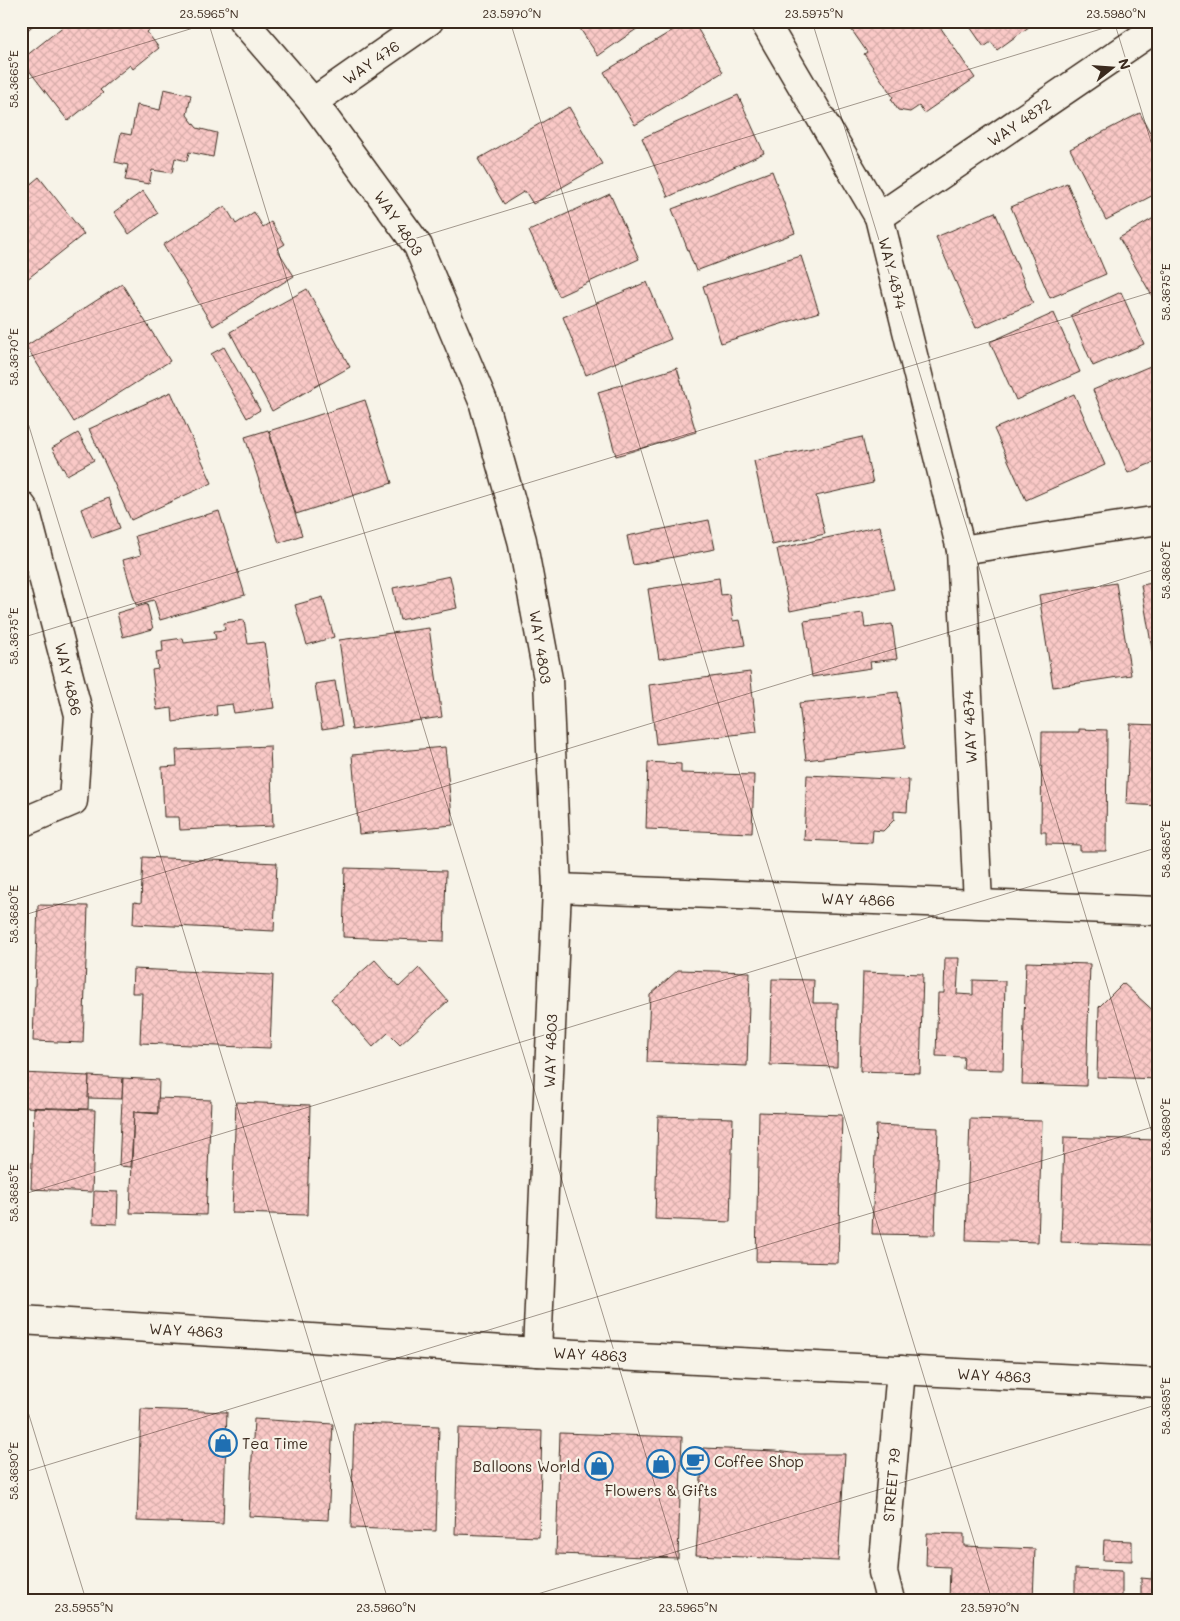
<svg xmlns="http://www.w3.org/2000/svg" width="1180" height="1621" viewBox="0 0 1180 1621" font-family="Mali,sans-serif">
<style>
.building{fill:url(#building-cross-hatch);stroke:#3b2a1e}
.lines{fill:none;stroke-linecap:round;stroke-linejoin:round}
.minor-casing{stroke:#3b2a1e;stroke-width:31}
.minor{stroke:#f7f3e8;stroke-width:28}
.ticks{fill:none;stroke:#3b2a1e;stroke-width:1;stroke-opacity:0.45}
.labels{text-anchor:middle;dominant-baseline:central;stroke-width:4.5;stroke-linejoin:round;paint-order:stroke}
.street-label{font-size:15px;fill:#3b2a1e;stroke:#f7f3e8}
.poi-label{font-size:15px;fill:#3b2a1e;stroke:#f7f3e8;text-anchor:start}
.neatline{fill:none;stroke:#3b2a1e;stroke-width:2}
.ticks-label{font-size:12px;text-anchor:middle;fill:#3b2a1e}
</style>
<defs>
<pattern id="building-cross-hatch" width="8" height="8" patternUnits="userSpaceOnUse" patternTransform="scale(1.25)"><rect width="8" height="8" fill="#fac9c7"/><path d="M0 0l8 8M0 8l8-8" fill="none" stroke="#d7adaa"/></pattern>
</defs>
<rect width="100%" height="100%" fill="#f7f3e8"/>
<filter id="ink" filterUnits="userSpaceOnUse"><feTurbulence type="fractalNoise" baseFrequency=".02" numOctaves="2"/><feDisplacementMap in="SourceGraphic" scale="10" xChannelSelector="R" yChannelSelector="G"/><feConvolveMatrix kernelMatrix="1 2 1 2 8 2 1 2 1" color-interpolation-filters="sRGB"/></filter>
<g filter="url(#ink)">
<!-- building -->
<g class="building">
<polygon points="21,21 38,21 23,34 21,31"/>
<polygon points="70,21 150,21 154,26 147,32 159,48 133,69 130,65 100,90 103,93 68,121 21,60"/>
<polygon points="575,21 648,21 598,56"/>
<polygon points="688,21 693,21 723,72 635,125 604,72"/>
<polygon points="862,21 936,21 975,78 924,113 919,106 910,112 898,110 891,99 893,97 864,54 867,52 851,29"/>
<polygon points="966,21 1037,21 997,50 991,42 984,47"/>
<polygon points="164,89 191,95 187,115 197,128 217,133 213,157 189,152 187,161 175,158 172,173 152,170 149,184 125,180 128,165 115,162 121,133 131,135 137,105 160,110"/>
<polygon points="738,95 764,153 668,197 642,138"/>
<polygon points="569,107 602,164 533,204 525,191 504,204 478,159"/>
<polygon points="1140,113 1159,150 1159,192 1106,220 1070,149"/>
<polygon points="772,171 795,233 696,271 672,209"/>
<polygon points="39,177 84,234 21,284 21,192"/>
<polygon points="1067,183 1106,274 1050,298 1011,207"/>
<polygon points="143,191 158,213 129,234 114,212"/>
<polygon points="610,194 639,259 559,296 529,231"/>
<polygon points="225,206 236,224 254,212 263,227 271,222 285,244 277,249 294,276 213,326 163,245"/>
<polygon points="995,212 1033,303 976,328 936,237"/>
<polygon points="1159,215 1159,299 1155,301 1119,238"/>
<polygon points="801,256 819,312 721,343 703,286"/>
<polygon points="647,282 671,339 586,375 563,317"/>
<polygon points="122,284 170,361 74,422 26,346"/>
<polygon points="307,289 350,367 272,411 230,332"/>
<polygon points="1121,292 1144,344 1093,366 1071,315"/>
<polygon points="1054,313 1080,372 1016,400 990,342"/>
<polygon points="224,347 260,410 247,418 211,354"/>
<polygon points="1155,364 1159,372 1159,460 1128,473 1093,390"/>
<polygon points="677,368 696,432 616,456 598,392"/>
<polygon points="171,392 212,483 131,520 89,429"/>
<polygon points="1074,394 1105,465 1026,500 994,429"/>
<polygon points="365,400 392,483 296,514 269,431"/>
<polygon points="268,430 302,535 279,543 245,437"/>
<polygon points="78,433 94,460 67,475 52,448"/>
<polygon points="862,437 873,483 816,496 825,534 772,545 754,461"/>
<polygon points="109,498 120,528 92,538 81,509"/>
<polygon points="219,511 245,595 160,620 154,600 136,605 123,560 141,555 135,536"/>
<polygon points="709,520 715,549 633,565 627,536"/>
<polygon points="880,526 894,589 790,611 777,549"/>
<polygon points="450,576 457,608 400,620 393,588"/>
<polygon points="719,578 721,595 729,594 733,621 740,620 745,645 659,659 648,589"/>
<polygon points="1159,582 1159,677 1157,678 1141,585"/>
<polygon points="1116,583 1131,675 1053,687 1039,595"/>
<polygon points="323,597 334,637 307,645 295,605"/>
<polygon points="147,604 153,629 123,637 117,613"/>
<polygon points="863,613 865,628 892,624 897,659 870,662 871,668 812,677 804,621"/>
<polygon points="244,620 248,644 264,642 274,708 234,713 232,704 216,706 217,715 173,722 172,708 157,710 152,670 158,669 156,652 163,651 162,641 183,638 184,643 216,639 214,631 225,630 224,623"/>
<polygon points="429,628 442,717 352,730 339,640"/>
<polygon points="750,672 757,732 656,744 649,685"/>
<polygon points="335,681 342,726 322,729 315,684"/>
<polygon points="898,692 905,748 806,760 799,703"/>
<polygon points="1130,724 1159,725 1159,806 1126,804"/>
<polygon points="1079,729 1107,730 1106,851 1080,851 1080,845 1046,844 1046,832 1041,832 1042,732 1079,732"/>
<polygon points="270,746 273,826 180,830 179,817 164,817 162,767 177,766 176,750"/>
<polygon points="445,747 453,825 359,834 352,755"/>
<polygon points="648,762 681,764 681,773 754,775 752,833 646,829"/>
<polygon points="807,775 909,780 907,812 894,811 894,820 883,831 873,830 872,843 804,840"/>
<polygon points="143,857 277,863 274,931 133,924 134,902 141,903"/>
<polygon points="345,868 446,871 444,941 343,937"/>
<polygon points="38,905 88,906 83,1043 33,1041"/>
<polygon points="945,958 959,958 957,994 973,995 973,980 1005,981 1003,1070 963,1069 964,1057 936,1056 938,993 944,993"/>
<polygon points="375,960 399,987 419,968 448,1001 400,1045 388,1033 373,1047 331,999"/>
<polygon points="1026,962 1090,964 1086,1086 1022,1084"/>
<polygon points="133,969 273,975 270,1048 140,1043 142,993 132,993"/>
<polygon points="678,970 750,972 747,1066 647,1062 650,995"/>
<polygon points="863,972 923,974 920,1073 860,1071"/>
<polygon points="772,979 814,980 813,1003 838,1003 837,1067 770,1065"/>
<polygon points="1123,983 1159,1016 1159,1079 1097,1077 1099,1007"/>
<polygon points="21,1073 89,1076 88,1109 21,1107"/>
<polygon points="89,1076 123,1078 122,1099 88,1098"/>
<polygon points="123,1078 159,1080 158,1113 134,1112 131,1167 119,1166"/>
<polygon points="158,1098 211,1100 206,1215 130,1213 134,1112 158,1114"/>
<polygon points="236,1102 310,1105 307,1215 232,1213"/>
<polygon points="34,1108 95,1110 92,1192 31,1189"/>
<polygon points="759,1112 842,1115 838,1263 756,1261"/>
<polygon points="658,1116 733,1118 730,1222 655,1219"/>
<polygon points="970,1119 1042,1121 1038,1242 966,1240"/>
<polygon points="876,1125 938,1128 935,1235 872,1234"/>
<polygon points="1064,1137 1155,1140 1152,1245 1061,1242"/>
<polygon points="94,1191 118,1192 117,1224 93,1223"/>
<polygon points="141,1409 227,1412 223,1524 137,1521"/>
<polygon points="254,1419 333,1424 328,1520 249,1516"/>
<polygon points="354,1423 439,1426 436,1531 351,1528"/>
<polygon points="458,1428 542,1431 539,1537 455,1534"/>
<polygon points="560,1433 682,1437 678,1558 556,1554"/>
<polygon points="703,1448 775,1451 800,1454 845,1454 838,1561 696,1555"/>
<polygon points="927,1533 964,1534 964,1546 1035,1549 1033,1600 949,1600 950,1567 926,1566"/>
<polygon points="1104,1540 1132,1541 1132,1561 1103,1560"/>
<polygon points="1075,1569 1122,1571 1122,1598 1075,1596"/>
<polygon points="1152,1571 1159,1571 1159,1600 1141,1600 1141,1578 1152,1579"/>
<polygon points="1056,1597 1109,1598 1109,1600 1056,1600"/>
</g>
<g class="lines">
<defs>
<g id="minor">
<polyline points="243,21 313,102 418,246 483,401 522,540 548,679 557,888 537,1352"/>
<polyline points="764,21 879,217 961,550 978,903"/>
<polyline points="313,102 429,21"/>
<polyline points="879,217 1159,26"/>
<polyline points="21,505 26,512 79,715 73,801 21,823"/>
<polyline points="961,550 1159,520"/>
<polyline points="557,888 1159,911"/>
<polyline points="21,1320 537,1352 1159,1383"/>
<polyline points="890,1600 883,1572 901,1370"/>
</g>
</defs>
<!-- minor casing -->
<use href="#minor" class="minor-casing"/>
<!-- minor -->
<use href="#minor" class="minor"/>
</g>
</g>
<!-- ticks -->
<path class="ticks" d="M 208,21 L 690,1600M 510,21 L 992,1600M 812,21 L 1159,1156M 1114,21 L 1159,168M 21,81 L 216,21M 21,359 L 1127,21M 21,400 L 388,1600M 21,638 L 1159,290M 21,916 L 1159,568M 21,1195 L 1159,847M 21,1389 L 86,1600M 21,1473 L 1159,1125M 518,1600 L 1159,1404"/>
<!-- icons -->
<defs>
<symbol id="shop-ring" viewBox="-11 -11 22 22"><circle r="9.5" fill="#f7f3e8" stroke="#1f6fb2" stroke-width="1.5"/><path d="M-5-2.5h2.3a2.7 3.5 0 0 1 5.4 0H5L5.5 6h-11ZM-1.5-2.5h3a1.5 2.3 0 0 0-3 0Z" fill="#1f6fb2"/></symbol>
<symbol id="cafe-ring" viewBox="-11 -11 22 22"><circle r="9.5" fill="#f7f3e8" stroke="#1f6fb2" stroke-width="1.5"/><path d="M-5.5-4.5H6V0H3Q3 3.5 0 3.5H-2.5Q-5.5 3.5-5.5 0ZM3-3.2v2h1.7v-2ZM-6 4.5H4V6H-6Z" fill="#1f6fb2"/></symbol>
</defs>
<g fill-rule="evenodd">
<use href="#shop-ring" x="207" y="1427" width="32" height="32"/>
<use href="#cafe-ring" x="679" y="1445" width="32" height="32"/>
<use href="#shop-ring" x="645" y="1448" width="32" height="32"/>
<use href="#shop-ring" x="583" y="1450" width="32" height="32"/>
</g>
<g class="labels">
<!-- street labels -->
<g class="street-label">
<text transform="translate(371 62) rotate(-35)">WAY 476</text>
<text transform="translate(1019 122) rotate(-34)">WAY 4872</text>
<text transform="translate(399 223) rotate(56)">WAY 4803</text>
<text transform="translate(893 273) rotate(76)">WAY 4874</text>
<text transform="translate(541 647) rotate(81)">WAY 4803</text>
<text transform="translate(69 679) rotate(77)">WAY 4886</text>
<text transform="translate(969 727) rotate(-93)">WAY 4874</text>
<text transform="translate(858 899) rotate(2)">WAY 4866</text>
<text transform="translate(550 1051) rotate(-88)">WAY 4803</text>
<text transform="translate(186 1330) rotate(3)">WAY 4863</text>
<text transform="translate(590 1354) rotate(3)">WAY 4863</text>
<text transform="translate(994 1375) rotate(3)">WAY 4863</text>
<text transform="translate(891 1485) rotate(-85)">STREET 79</text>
</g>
<!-- poi labels -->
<g class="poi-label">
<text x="242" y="1443">Tea Time</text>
<text x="714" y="1461">Coffee Shop</text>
<text x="580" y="1466" text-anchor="end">Balloons World</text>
<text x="661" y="1490" text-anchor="middle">Flowers &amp; Gifts</text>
</g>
</g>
<!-- margin -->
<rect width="1180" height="1621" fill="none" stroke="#f7f3e8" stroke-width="55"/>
<!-- north arrow -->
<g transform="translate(1112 68) rotate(73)" stroke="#f7f3e8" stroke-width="4" paint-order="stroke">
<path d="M0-4L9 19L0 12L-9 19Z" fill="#3b2a1e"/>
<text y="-8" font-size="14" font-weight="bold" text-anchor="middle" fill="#3b2a1e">N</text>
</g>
<rect x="28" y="28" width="1124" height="1566" class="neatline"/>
<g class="ticks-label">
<text x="209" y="18">23.5965°N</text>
<text x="512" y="18">23.5970°N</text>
<text x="814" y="18">23.5975°N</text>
<text x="1116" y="18">23.5980°N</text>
<text transform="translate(14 79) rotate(-90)" y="4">58.3665°E</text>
<text transform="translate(1166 292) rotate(-90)" y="4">58.3675°E</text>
<text transform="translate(14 357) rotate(-90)" y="4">58.3670°E</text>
<text transform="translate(1166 570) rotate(-90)" y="4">58.3680°E</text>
<text transform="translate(14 636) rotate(-90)" y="4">58.3675°E</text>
<text transform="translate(1166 849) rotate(-90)" y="4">58.3685°E</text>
<text transform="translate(14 914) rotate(-90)" y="4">58.3680°E</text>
<text transform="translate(1166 1127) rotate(-90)" y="4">58.3690°E</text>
<text transform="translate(14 1193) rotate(-90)" y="4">58.3685°E</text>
<text transform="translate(1166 1406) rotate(-90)" y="4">58.3695°E</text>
<text transform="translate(14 1471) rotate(-90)" y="4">58.3690°E</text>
<text x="84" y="1612">23.5955°N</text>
<text x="386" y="1612">23.5960°N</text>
<text x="688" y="1612">23.5965°N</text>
<text x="990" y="1612">23.5970°N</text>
</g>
</svg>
